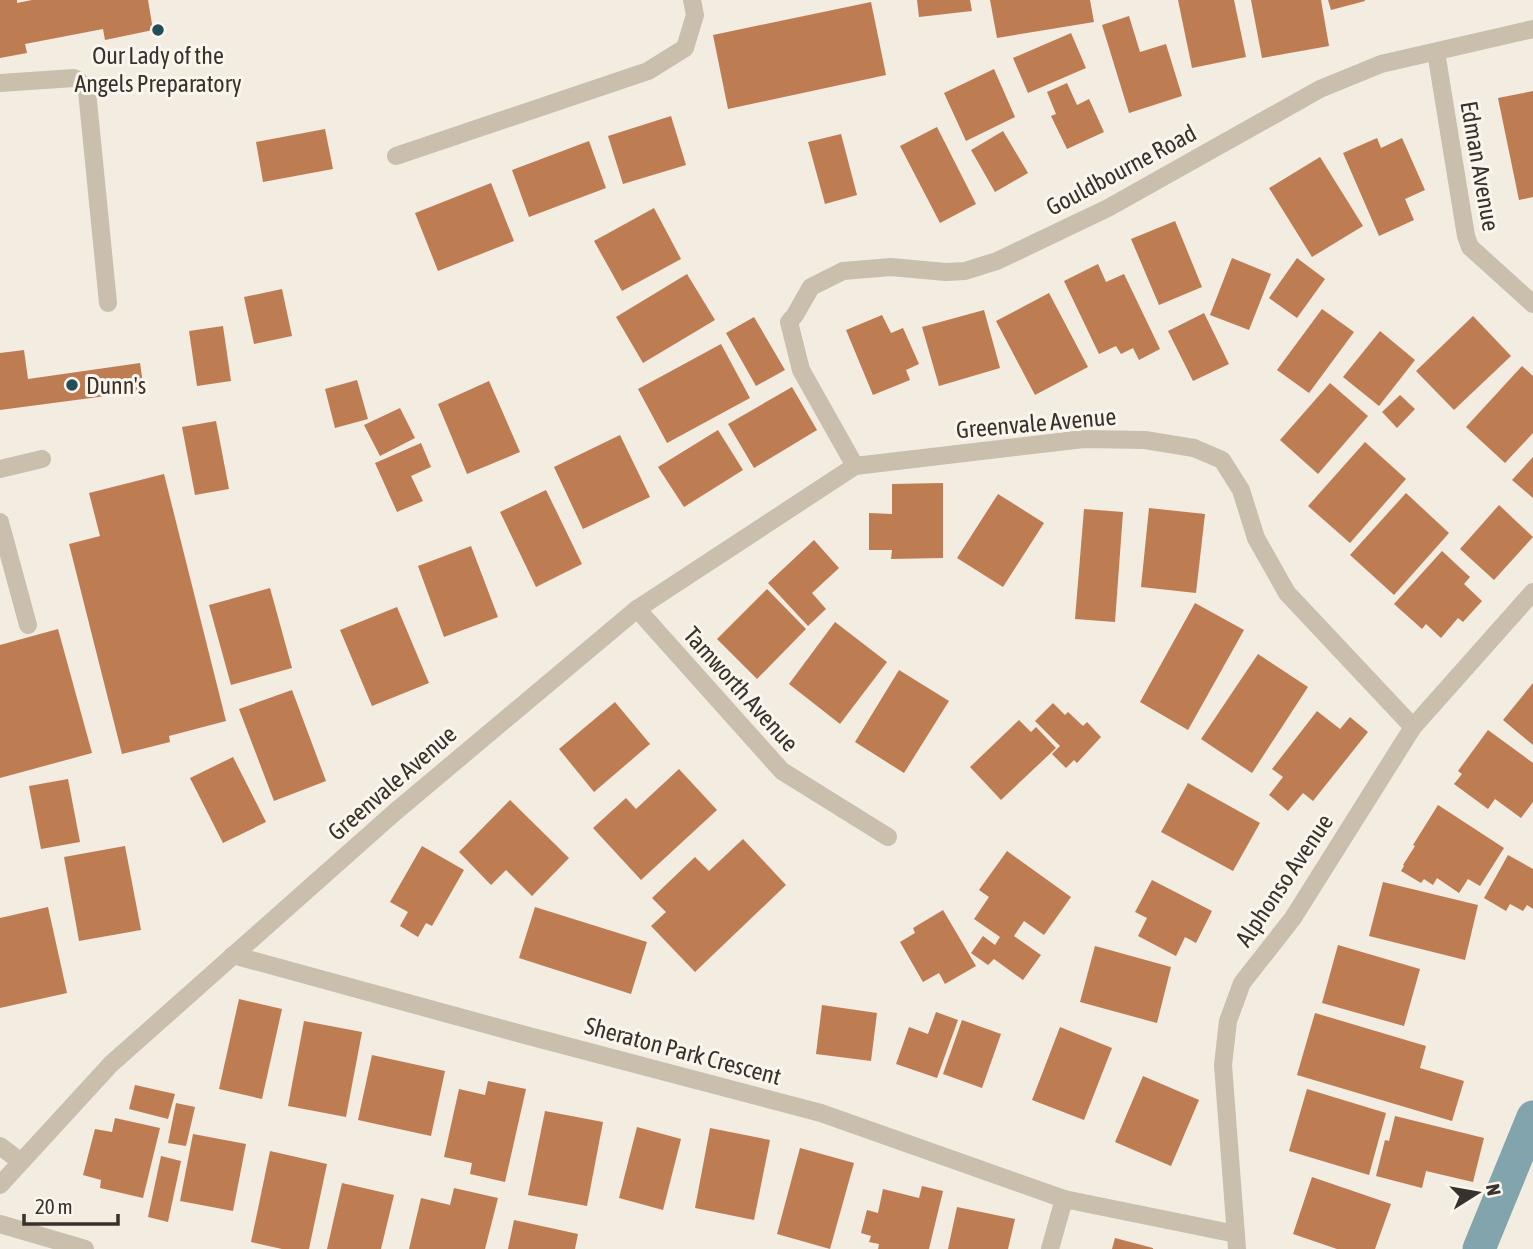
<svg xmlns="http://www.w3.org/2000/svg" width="1533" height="1249" viewBox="0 0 1533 1249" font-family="'Asap Condensed',sans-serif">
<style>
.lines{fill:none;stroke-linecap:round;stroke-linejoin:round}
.canal{stroke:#82a5ad;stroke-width:33}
.building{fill:#be7c53}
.minor{stroke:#cabead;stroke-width:18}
.poi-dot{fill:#234d58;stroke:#faf6ed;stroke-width:2.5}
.labels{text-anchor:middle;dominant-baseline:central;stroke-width:6;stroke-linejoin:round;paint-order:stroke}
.poi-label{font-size:24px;fill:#39312b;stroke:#faf6ed}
.street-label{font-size:24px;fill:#39312b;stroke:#faf6ed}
</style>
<rect width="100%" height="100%" fill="#f2ece1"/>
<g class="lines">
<!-- canal -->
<polyline class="canal" points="1479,1249 1533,1117"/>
</g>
<!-- building -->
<g class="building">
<polygon points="0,0 17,0 17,3 32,0 148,0 153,30 105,40 103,29 25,44 27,53 0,58"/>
<polygon points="917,0 970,0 972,11 919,17"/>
<polygon points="990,0 1090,0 1094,22 997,38"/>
<polygon points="1178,0 1234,0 1246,57 1192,68"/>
<polygon points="1251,0 1321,0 1329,46 1262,58"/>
<polygon points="1328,0 1365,0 1365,1 1331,10"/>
<polygon points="871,2 886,75 728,109 713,35"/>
<polygon points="1129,16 1140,52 1166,44 1182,96 1129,113 1102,25"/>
<polygon points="1071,33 1086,68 1028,93 1013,58"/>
<polygon points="994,69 1015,117 966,141 944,93"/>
<polygon points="1067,83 1077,105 1089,99 1104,132 1067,149 1051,116 1056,114 1047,92"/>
<polygon points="1533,91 1533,197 1519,200 1498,98"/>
<polygon points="671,116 686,165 623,184 608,136"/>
<polygon points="937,127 976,204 940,223 900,146"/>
<polygon points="325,129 333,169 263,182 256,142"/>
<polygon points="1003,131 1028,173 995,192 971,150"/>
<polygon points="841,134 857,195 825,204 808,142"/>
<polygon points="1377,138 1381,148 1402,138 1425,190 1405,199 1414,220 1379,236 1343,153"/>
<polygon points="589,141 606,188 529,217 512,170"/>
<polygon points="1320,157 1363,226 1312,257 1269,188"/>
<polygon points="491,183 514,241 438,271 415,213"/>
<polygon points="654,208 681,259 622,291 594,241"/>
<polygon points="1175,221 1202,287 1159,305 1131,239"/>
<polygon points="1232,258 1271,274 1249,330 1210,315"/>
<polygon points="1297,258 1325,279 1297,318 1269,298"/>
<polygon points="1098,264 1106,282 1124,274 1160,349 1139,360 1133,348 1121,354 1116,346 1099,354 1064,281"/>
<polygon points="687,274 715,320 643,363 616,317"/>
<polygon points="282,289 292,336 254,344 244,297"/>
<polygon points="1049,293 1088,367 1035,395 996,321"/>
<polygon points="1322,309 1354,332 1309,393 1277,370"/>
<polygon points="984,310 1000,368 939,386 922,327"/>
<polygon points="1204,313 1229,364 1193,381 1168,331"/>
<polygon points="882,315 891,333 903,328 919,364 906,370 910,380 873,395 846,330"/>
<polygon points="1473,316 1511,356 1454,410 1416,371"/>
<polygon points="754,317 785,370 756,386 726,333"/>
<polygon points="223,326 231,381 197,386 189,331"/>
<polygon points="1380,331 1415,360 1379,406 1343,377"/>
<polygon points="721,344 750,398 667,443 638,389"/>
<polygon points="24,350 28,379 140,363 144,391 0,410 0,353"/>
<polygon points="1522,366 1533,376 1533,433 1505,463 1466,427"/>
<polygon points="357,380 368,419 335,428 325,389"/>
<polygon points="489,381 520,452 467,474 438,404"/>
<polygon points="1330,383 1368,416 1318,474 1280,440"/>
<polygon points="792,387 817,430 754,468 728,424"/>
<polygon points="1400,395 1415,409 1397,428 1382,412"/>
<polygon points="400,408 415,438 380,456 364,425"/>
<polygon points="216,421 229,489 195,495 182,427"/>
<polygon points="718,430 743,470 684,507 658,467"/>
<polygon points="620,435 650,497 583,529 554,467"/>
<polygon points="1365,442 1406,479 1350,543 1308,506"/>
<polygon points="421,443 431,467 411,476 423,501 397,512 375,463"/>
<polygon points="1533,457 1533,498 1512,480"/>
<polygon points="164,474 226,721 169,736 170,742 122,754 69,544 100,536 89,493"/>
<polygon points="943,483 943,558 891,559 892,550 869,550 869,513 892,514 892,484"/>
<polygon points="546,490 582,564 536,587 500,512"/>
<polygon points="1406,493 1449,533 1394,595 1350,555"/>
<polygon points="998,494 1044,523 1003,587 957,558"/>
<polygon points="1499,505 1533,537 1494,580 1460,549"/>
<polygon points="1149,508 1205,514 1196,593 1141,587"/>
<polygon points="1084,509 1123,512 1115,622 1075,619"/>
<polygon points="814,540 839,568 812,593 826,609 808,626 768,583"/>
<polygon points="471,546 498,617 444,637 418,566"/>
<polygon points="1442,551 1470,577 1464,584 1482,601 1463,622 1458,618 1441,638 1426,624 1422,629 1394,604"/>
<polygon points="270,588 292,668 231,685 209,605"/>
<polygon points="767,589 806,629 757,679 717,639"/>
<polygon points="1195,603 1244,630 1188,730 1140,702"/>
<polygon points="397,607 429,683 372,706 340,630"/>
<polygon points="835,622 887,662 840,724 789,684"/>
<polygon points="58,629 92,753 0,778 0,645"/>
<polygon points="1258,654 1308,687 1252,773 1201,739"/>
<polygon points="899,670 949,701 904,773 855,742"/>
<polygon points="1533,683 1533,745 1503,720"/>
<polygon points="292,690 326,781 274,801 239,709"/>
<polygon points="615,702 650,744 594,792 559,749"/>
<polygon points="1053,703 1065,715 1068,712 1083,726 1087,722 1101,737 1077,763 1074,760 1066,768 1052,754 1060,746 1035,721"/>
<polygon points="1317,711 1340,729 1350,717 1368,732 1313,801 1303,793 1288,811 1269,795 1283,777 1272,769"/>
<polygon points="1019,720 1031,732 1036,727 1056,748 1001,800 970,767"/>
<polygon points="1488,730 1533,763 1533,802 1521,818 1495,799 1488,809 1454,784 1462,774 1458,771"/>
<polygon points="233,757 266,822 223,843 190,778"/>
<polygon points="679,769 717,810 641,880 593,828 626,798 636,809"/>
<polygon points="68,779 80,842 41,849 29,786"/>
<polygon points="1188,783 1260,823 1233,871 1161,832"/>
<polygon points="510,800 569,858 532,896 506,870 491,885 459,852"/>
<polygon points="1438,805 1504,848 1480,886 1468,879 1459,893 1437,878 1433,885 1424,879 1421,883 1401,871 1404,866 1403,865 1415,846 1413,845"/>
<polygon points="743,839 786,885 695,972 651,926 666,912 652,898 695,857 709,871"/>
<polygon points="125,846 141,930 79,941 64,857"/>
<polygon points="422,846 464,870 432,926 426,923 418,937 400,926 408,912 390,902"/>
<polygon points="1007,851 1071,897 1044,935 1024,921 1014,936 1041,955 1023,980 994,959 988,965 971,953 983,936 995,945 1000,937 974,919 989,897 979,890"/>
<polygon points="1508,855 1533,869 1533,909 1527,905 1523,911 1510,904 1506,911 1484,898"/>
<polygon points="1152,880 1212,911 1196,943 1185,937 1176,956 1138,936 1147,918 1135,912"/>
<polygon points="1383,882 1478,905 1465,960 1369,936"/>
<polygon points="48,907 67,993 0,1008 0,918"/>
<polygon points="535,907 647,942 631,994 519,958"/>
<polygon points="943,910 976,966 945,984 939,973 923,982 900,942 915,933 913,928"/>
<polygon points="1338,945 1420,969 1404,1026 1322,1003"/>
<polygon points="1095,946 1171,967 1157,1023 1080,1002"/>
<polygon points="239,999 282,1009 262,1099 219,1089"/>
<polygon points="822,1005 877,1013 871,1061 816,1054"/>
<polygon points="936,1012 958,1020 937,1078 896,1064 909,1027 928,1034"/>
<polygon points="1315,1013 1426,1046 1420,1068 1464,1081 1452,1121 1297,1075"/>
<polygon points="962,1020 1001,1034 982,1088 943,1074"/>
<polygon points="304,1021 362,1032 346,1117 288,1106"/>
<polygon points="1060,1027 1112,1048 1084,1120 1032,1100"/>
<polygon points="372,1055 445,1071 431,1136 358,1120"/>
<polygon points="1143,1076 1199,1100 1171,1166 1115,1142"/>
<polygon points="488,1081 526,1089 505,1182 470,1174 472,1163 444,1157 459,1089 485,1095"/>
<polygon points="135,1085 175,1094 168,1119 129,1109"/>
<polygon points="1307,1089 1386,1113 1369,1175 1289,1151"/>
<polygon points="176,1103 195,1107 186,1146 168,1143"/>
<polygon points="545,1111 603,1122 587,1206 528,1195"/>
<polygon points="1395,1116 1484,1138 1473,1182 1426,1171 1422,1188 1376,1176 1385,1140 1389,1141"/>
<polygon points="115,1118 160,1128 143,1198 100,1188 101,1180 83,1175 95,1129 112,1132"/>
<polygon points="637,1127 681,1139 663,1210 619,1198"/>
<polygon points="710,1128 770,1140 754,1220 695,1208"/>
<polygon points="193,1134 246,1144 233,1211 180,1201"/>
<polygon points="800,1148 854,1163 830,1249 777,1234"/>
<polygon points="270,1151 327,1164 309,1249 282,1249 251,1242"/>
<polygon points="161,1156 181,1161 168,1222 148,1217"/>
<polygon points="1312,1177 1391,1204 1375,1249 1337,1249 1293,1234"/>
<polygon points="342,1183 394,1195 381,1249 327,1249"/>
<polygon points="922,1186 943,1191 929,1249 878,1249 879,1244 869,1242 871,1236 861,1233 867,1210 878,1213 883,1189 919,1198"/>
<polygon points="454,1188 498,1198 485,1249 409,1249 421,1198 450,1205"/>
<polygon points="957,1207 1015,1219 1008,1249 948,1249"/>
<polygon points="514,1220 578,1234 575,1249 508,1249"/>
<polygon points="1115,1238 1153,1248 1153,1249 1112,1249"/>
</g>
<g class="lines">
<!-- minor -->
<g class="minor">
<polyline points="1436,52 1466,236 1470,247 1533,304"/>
<polyline points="0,83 74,78 80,82 87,91 108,303"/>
<polyline points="396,156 648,71 685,48 695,15 692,0"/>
<polyline points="855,466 801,370 789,322 795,315 811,287 843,271 891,267 946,272 965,271 997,261 1108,208 1320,89 1381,64 1533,29"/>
<polyline points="0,469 42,459"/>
<polyline points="0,522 28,625"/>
<polyline points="637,609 782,771 888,837"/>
<polyline points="233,955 525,1035 821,1113 1064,1199 1236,1234"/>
<polyline points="0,1146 21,1162"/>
<polyline points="0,1185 111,1064 395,812 637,609 855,466 1084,439 1145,440 1194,448 1222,460 1241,490 1256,538 1287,593 1413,727"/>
<polyline points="0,1224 85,1249"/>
<polyline points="1050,1249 1064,1199"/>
<polyline points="1237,1249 1223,1065 1228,1021 1242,983 1293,918 1413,727 1533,592"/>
</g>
</g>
<!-- markers -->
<g class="poi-dot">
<circle cx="158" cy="30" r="7"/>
<circle cx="72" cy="385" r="7"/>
</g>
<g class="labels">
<!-- poi labels -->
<g class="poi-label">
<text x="158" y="55">Our Lady of the<tspan x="158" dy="28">Angels Preparatory</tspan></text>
<text x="86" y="385" text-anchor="start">Dunn's</text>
</g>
<!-- street labels -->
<g class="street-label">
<text transform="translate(1480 166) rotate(80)">Edman Avenue</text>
<text transform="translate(1121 170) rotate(-28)">Gouldbourne Road</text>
<text transform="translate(1036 423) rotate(-5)">Greenvale Avenue</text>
<text transform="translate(741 689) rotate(48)">Tamworth Avenue</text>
<text transform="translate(392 783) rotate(-41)">Greenvale Avenue</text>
<text transform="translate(1284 880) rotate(-56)">Alphonso Avenue</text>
<text transform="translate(683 1051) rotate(15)">Sheraton Park Crescent</text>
</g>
</g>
<!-- north arrow -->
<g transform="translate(1477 1193) rotate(79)" stroke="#faf6ed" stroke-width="5" paint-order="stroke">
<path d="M0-5L12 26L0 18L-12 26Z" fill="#39312b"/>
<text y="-10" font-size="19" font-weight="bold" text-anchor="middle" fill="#39312b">N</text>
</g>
<!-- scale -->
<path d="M24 1214v10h94v-10" fill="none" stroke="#39312b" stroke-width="3.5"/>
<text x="35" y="1214" font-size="21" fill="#39312b" stroke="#faf6ed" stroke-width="5" paint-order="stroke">20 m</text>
</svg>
